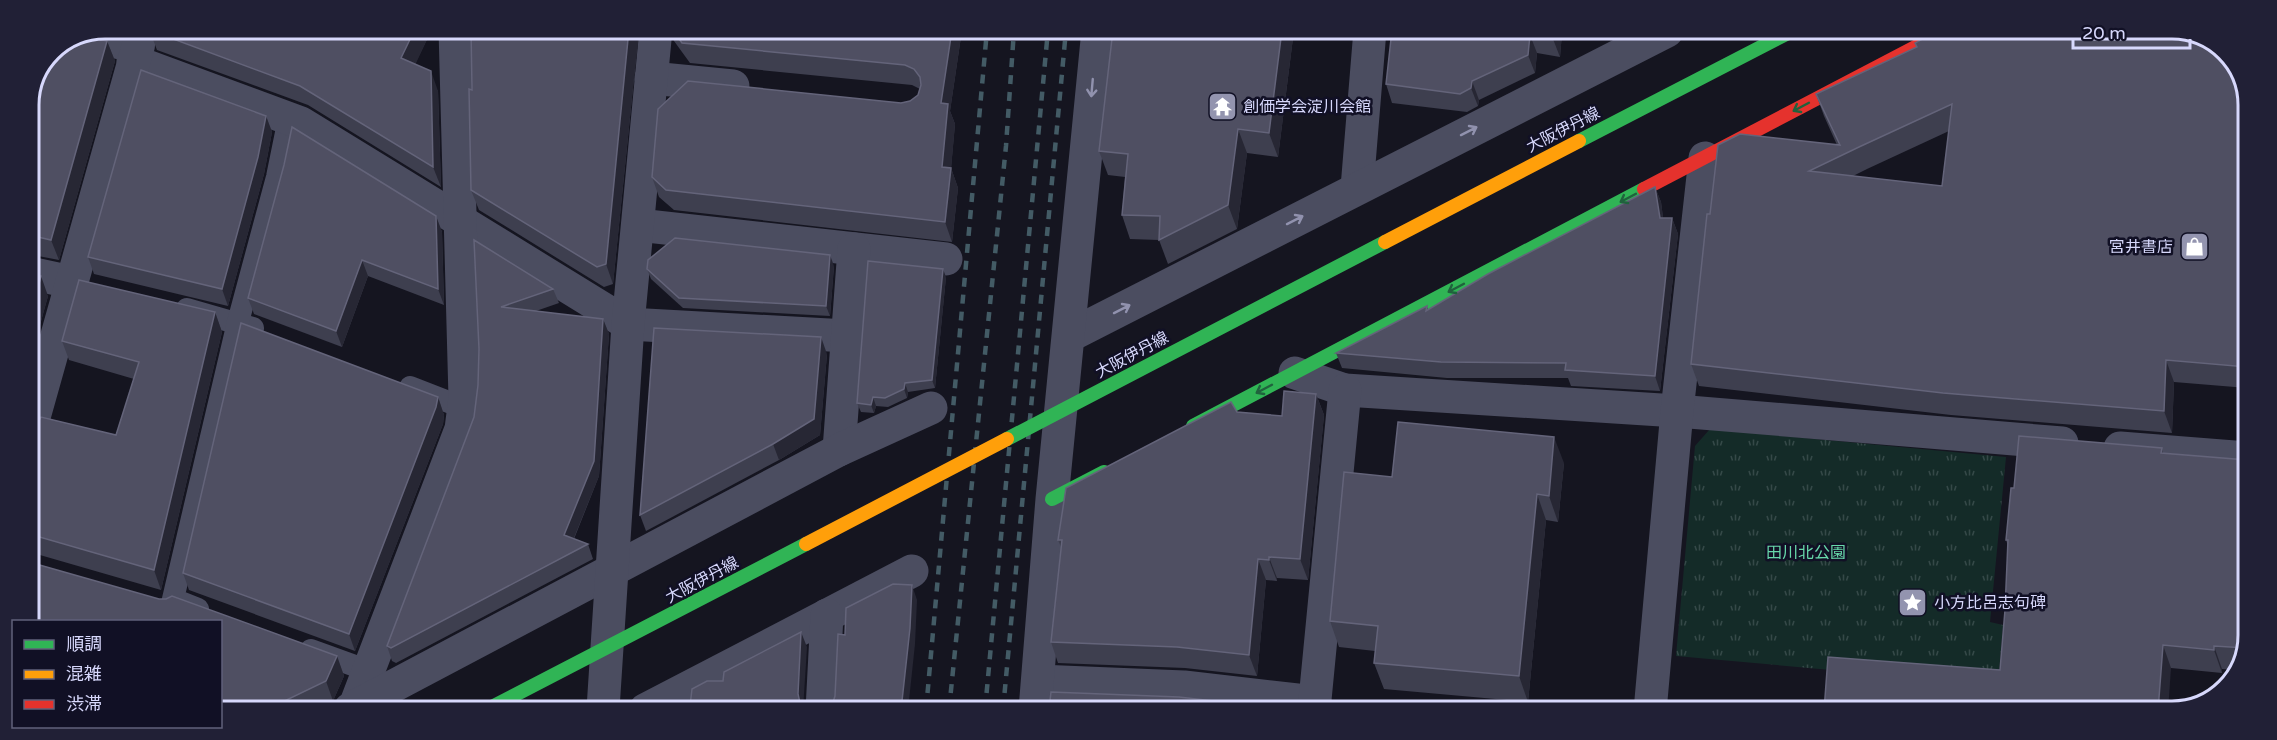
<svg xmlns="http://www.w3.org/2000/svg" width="2277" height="740" viewBox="0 0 2277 740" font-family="'Varela Round','Noto Sans JP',sans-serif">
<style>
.park{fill:url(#park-tufts)}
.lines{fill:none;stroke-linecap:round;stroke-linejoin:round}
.lane{stroke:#4b4d60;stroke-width:22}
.street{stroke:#4b4d60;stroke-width:33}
.fast{stroke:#30b455;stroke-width:14}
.jam{stroke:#e5322d;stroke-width:14}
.rail{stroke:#435b65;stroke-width:4.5;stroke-dasharray:9 8;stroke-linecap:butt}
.fast-bridge{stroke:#30b455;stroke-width:14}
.slow-bridge{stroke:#ff9f0a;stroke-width:14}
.wall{fill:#3e3f4f;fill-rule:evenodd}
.shaded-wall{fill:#272734}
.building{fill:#4f4f62;stroke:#64647a;stroke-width:1.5;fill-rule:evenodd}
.oneway{stroke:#9192ae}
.oneway2{stroke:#20623d}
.labels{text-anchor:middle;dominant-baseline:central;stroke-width:5;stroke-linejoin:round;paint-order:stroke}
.poi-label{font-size:16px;fill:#d7d8fc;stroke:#111025;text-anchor:start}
.street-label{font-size:16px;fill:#d7d8fc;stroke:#111025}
.park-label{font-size:16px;fill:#67d8aa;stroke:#111025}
.rim{fill:none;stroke:#d7d8fc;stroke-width:3}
</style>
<defs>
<pattern id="park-tufts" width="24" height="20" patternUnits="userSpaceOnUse" patternTransform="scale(1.5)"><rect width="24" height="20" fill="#142b28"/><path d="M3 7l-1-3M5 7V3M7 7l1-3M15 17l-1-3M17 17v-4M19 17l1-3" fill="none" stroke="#354948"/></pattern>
</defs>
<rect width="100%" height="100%" fill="#151520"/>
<!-- park -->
<polygon class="park" points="1710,429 2006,457 1990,622 2003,625 1998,685 1676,656 1695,446"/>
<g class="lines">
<!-- lane -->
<g class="lane">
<polyline points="187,309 253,328"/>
<polyline points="410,387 464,408"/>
<polyline points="198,609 173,599 238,322 277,177 289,118"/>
<polyline points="311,650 369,671"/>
</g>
<!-- street -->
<g class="street">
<polyline points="88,36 138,47"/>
<polyline points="133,61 301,123 628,324 847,336"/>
<polyline points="651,78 733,86"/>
<polyline points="1357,188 1370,30"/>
<polyline points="638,225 946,259"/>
<polyline points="29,273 71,282"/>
<polyline points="1069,336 1667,31"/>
<polyline points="1295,373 1345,390 1677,411 2062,443"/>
<polyline points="29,435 138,47 141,29"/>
<polyline points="2120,448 2247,458"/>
<polyline points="839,450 854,249"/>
<polyline points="1038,681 1184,687 1315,702"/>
<polyline points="355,706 461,429 465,398 455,29"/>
<polyline points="350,709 839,450 931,408"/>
<polyline points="603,709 628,324 656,29"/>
<polyline points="645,710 912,571"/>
<polyline points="822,710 827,615"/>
<polyline points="1035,710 1052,499 1098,30"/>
<polyline points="1314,710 1345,390"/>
<polyline points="1650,711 1677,411 1705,158"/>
</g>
<!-- fast -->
<g class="fast">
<polyline points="1579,141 1792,31"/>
<polyline points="1193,426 1644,189"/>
<polyline points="1052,499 1104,472"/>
</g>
<!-- jam -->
<polyline class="jam" points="1644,189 1946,31"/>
<!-- rail -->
<g class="rail">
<polyline points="926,710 987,30"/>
<polyline points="949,710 1006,146 1014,30"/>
<polyline points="985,710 1048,30"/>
<polyline points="1003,710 1066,30"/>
</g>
<!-- fast-bridge -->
<g class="fast-bridge">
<polyline points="1007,439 1385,242"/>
<polyline points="488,709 806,544"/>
</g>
<!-- slow-bridge -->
<g class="slow-bridge">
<polyline points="1385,242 1579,141"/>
<polyline points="806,544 1007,439"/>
</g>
</g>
<!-- wall -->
<g class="wall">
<polygon points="149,29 432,29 415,64 438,91 441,187 308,105 157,50"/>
<polygon points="469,29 639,29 613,284 604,287 479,210 471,190 471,34"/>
<polygon points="669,29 962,30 950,111 955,124 951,168 958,188 952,242 674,210 659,197 652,177 901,103 910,101 918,95 920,89 912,85 690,63 674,41"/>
<polygon points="1113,30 1294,30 1278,157 1247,153 1237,229 1168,264 1159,240 1130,239 1122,215 1125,177 1108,175 1099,151"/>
<polygon points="1392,30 1622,30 1607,37 1562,33 1560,57 1537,53 1535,73 1479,100 1478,106 1467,112 1392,103 1386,84"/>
<polygon points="107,41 115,61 59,260 33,255 29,255 28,105"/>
<path d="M 1915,43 L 2248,100 L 2247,388 L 2174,382 L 2172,433 L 1951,415 L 1699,386 L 1691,364 L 1710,214 L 1837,145 L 1824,116 L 1816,94 L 1917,47 ZM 1949,131 L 1942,186 L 1853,176 L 1867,169 Z"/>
<polygon points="266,116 272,132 264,174 228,306 94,274 88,257"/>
<polygon points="1655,187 1661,202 1663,218 1672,218 1678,234 1660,391 1571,386 1568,378 1447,378 1342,368 1336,353 1427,306 1428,310"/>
<polygon points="436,216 442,232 444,305 368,276 342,347 254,314 248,298"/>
<polygon points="474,240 553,289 559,303 536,311 603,319 609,334 599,476 574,539 588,544 593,559 396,663 392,661 387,646 474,417 478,385 479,349"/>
<polygon points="834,266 830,316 683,308 651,279 647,269"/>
<polygon points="29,274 48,296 33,350 31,349 29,358"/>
<polygon points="946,277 935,388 908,392 907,398 888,407 876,406 874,413 861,412 857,403"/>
<polygon points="215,312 222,332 161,590 33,553 29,553 29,432 116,435 134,379 69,360 62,341"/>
<polygon points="827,354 820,435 779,460 646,531 640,515"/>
<polygon points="1316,394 1324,415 1308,580 1277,578 1277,581 1266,580 1257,676 1185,668 1058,663 1051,642 1061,547 1058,540 1237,412 1282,416"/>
<polygon points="438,397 444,415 443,424 355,651 189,590 183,573"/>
<polygon points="2162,448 2163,453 2247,460 2246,655 2236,670 2222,669 2222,673 2171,668 2000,670 2005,610 2008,546 2006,540 2014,488"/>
<polygon points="1564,463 1558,522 1546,520 1528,702 1384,689 1374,663 1375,651 1339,647 1330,621"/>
<polygon points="337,656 344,676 333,701 317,709 220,709"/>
</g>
<!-- shaded-wall -->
<g class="shaded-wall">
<polygon points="415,29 432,29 409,78 401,58"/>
<polygon points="629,29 639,29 613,284 606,264"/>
<polygon points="952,30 962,30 950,111 955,124 950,181 951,168 958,188 952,242 945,222 942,167 941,103"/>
<polygon points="1282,30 1294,30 1278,157 1269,133"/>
<polygon points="1554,30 1562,30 1562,33 1560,57 1553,39"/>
<polygon points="1530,35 1537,53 1535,73 1528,55"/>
<polygon points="107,41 115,61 59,260 51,240"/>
<polygon points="431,71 438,91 441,187 433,167"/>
<polygon points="1472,81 1479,100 1478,106 1471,88"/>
<polygon points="266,116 272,132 264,174 228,306 222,289"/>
<polygon points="1238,129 1247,153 1237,229 1228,205"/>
<polygon points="1655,187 1661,202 1665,233 1660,218"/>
<polygon points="436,216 442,232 444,305 438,289"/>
<polygon points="1672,218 1678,234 1660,391 1655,376"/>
<polygon points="830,255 834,266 830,316 826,306"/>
<polygon points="362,260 368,276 342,347 336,331"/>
<polygon points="943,269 946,277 935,388 932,380"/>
<polygon points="41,276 48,296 33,350 29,337 29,321"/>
<polygon points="215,312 222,332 161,590 154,570"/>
<polygon points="603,319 609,334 599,476 569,550 564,535"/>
<polygon points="821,337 827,354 820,435 779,460 773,444"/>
<polygon points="29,344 31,349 29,358"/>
<polygon points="2166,360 2174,382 2172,433 2164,411"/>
<polygon points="905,383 908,392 907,398 904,389"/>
<polygon points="1316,394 1324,415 1308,580 1300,559"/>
<polygon points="438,397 444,415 443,424 355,651 349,634"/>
<polygon points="873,397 876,406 874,413 871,405"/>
<polygon points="1554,437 1564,463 1558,522 1549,496"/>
<polygon points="1537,494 1546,520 1528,702 1519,676"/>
<polygon points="1269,557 1277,578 1277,581 1269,560"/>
<polygon points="1258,559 1266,580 1257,676 1249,655"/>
<polygon points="912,585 917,600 915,644 908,710 901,710"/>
<polygon points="801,632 807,647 803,710 800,703 798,694"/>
<polygon points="2163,645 2171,668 2168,711 2158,711"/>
<polygon points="2214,646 2222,669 2222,673 2214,650"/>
<polygon points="337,656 344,676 333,701 326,681"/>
</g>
<!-- building -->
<g class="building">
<polygon points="149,29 415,29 401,58 431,71 433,167 300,86 149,30"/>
<polygon points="471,29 629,29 606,264 597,267 471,190 469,89 472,90"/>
<polygon points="672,29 952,30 941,103 948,104 942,167 951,168 945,222 666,190 652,177 658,109 688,81 901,103 910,101 918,95 921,85 920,77 914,69 905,65 682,43"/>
<polygon points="1113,30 1282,30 1269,133 1238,129 1228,205 1159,240 1160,216 1122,215 1128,154 1099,151"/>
<polygon points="1392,30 1554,30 1553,39 1530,35 1528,55 1472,81 1471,88 1460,94 1386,84"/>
<path d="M 1937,31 L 2192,31 L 2232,58 L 2248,100 L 2247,367 L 2166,360 L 2164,411 L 1943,393 L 1691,364 L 1707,214 L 1710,214 L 1718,145 L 1740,134 L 1840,145 L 1816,94 L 1917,47 L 1915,43 ZM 1952,104 L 1942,186 L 1809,171 L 1859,147 Z"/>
<polygon points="86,36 107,41 51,240 29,235 28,105 51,51"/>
<polygon points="141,70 266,116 258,157 222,289 88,257"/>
<polygon points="292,127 436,216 438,289 362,260 336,331 248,298 284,165"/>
<polygon points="1655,187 1660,218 1672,218 1655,376 1565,370 1566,363 1441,362 1336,353 1427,306 1426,311 1488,274"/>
<polygon points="675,238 830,255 826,306 679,298 647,269 648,260"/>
<polygon points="474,240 553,289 501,307 603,319 594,461 564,535 588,544 391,648 387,646 474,417 478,385 479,349"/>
<polygon points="868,261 943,269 932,380 905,383 904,389 885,398 873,397 871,405 857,403"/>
<polygon points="29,274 41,276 29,321"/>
<polygon points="79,280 215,312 154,570 29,534 29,432 34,429 41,417 116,435 139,362 62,341"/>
<polygon points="241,323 438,397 436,407 349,634 183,573"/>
<polygon points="654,328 821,337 814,419 773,444 640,515"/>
<polygon points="1284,391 1316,394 1300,559 1269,557 1269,560 1258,559 1249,655 1177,647 1051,642 1062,540 1058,540 1066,488 1231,402 1237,412 1282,416"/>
<polygon points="1398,422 1554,437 1549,496 1537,494 1519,676 1374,663 1378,626 1330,621 1344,472 1392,477"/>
<polygon points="2019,436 2162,448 2161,453 2247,460 2246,648 2214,646 2214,650 2163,645 2158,711 1824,711 1828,657 2000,670 2005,610 2008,540 2006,540 2011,488 2014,488"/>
<polygon points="29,562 159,599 166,599 172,596 337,656 326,681 268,709 220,709 220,621 29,621"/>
<polygon points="893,584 912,585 910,628 901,710 826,710 832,705 835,696 838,634 845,635 846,608"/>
<polygon points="801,632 798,694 800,703 806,710 651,710 662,704 690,706 692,689 707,681 723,681 724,672"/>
<polygon points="1051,692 1179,697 1292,710 1049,710"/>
</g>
<!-- one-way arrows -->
<defs><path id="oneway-shaft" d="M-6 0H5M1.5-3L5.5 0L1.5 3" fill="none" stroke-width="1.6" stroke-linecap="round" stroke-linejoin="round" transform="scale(1.5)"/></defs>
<g class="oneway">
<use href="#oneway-shaft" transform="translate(1092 88) rotate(95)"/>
<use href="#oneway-shaft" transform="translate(1469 131) rotate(-27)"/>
<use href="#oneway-shaft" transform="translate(1295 220) rotate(-27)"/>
<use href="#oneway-shaft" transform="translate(1122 309) rotate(-27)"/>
</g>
<g class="oneway2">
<use href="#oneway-shaft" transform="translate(1801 107) rotate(152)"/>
<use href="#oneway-shaft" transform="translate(1628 198) rotate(152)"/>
<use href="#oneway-shaft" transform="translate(1456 288) rotate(152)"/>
<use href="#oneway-shaft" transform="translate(1264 389) rotate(152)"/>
</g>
<!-- icons -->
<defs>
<symbol id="temple-square" viewBox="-11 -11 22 22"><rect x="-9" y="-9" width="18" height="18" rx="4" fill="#9394af" stroke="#111025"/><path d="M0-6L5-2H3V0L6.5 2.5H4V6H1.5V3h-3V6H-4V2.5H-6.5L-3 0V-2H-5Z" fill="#fff"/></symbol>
<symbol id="shop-square" viewBox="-11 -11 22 22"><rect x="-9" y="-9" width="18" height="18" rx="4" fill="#9394af" stroke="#111025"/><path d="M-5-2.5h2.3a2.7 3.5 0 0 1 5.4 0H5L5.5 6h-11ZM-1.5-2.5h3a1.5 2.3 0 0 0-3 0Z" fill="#fff"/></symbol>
<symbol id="sight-square" viewBox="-11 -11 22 22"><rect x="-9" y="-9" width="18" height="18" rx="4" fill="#9394af" stroke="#111025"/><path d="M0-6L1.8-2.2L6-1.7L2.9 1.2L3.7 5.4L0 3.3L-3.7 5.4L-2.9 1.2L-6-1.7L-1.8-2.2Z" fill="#fff"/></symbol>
</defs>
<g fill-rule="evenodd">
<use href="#temple-square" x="1206" y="90" width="33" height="33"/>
<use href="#shop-square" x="2178" y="230" width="33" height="33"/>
<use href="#sight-square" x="1896" y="586" width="33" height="33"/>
</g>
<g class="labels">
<!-- poi labels -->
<g class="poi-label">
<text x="1243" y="107">創価学会淀川会館</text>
<text x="2173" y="247" text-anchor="end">宮井書店</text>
<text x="1934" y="603">小方比呂志句碑</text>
</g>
<!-- street labels -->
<g class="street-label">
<text transform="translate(1563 130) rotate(-27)">大阪伊丹線</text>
<text transform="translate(1132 355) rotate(-28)">大阪伊丹線</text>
<text transform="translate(702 580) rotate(-28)">大阪伊丹線</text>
</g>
<!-- park labels -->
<g class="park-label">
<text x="1806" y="553">田川北公園</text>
</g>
</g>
<!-- crop -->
<path d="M0 0H2277V740H0ZM105 39H2172A66 66 0 0 1 2238 105V635A66 66 0 0 1 2172 701H105A66 66 0 0 1 39 635V105A66 66 0 0 1 105 39Z" fill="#212036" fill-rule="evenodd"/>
<path class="rim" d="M105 39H2172A66 66 0 0 1 2238 105V635A66 66 0 0 1 2172 701H105A66 66 0 0 1 39 635V105A66 66 0 0 1 105 39Z"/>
<!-- legend -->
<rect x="12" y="620" width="210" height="108" fill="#111025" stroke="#60607b" stroke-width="1.5"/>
<rect x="24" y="640" width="30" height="9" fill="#30b455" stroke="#60607b" stroke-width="1.5"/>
<text x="66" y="650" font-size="18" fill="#d7d8fc">順調</text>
<rect x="24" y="670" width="30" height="9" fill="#ff9f0a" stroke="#60607b" stroke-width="1.5"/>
<text x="66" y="680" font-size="18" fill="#d7d8fc">混雑</text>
<rect x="24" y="700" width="30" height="9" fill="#e5322d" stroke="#60607b" stroke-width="1.5"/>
<text x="66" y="710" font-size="18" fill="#d7d8fc">渋滞</text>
<!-- scale -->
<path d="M2073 39v9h117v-9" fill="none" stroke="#d7d8fc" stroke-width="3"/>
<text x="2082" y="39" font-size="18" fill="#d7d8fc" stroke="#111025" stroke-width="4.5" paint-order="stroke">20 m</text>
</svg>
